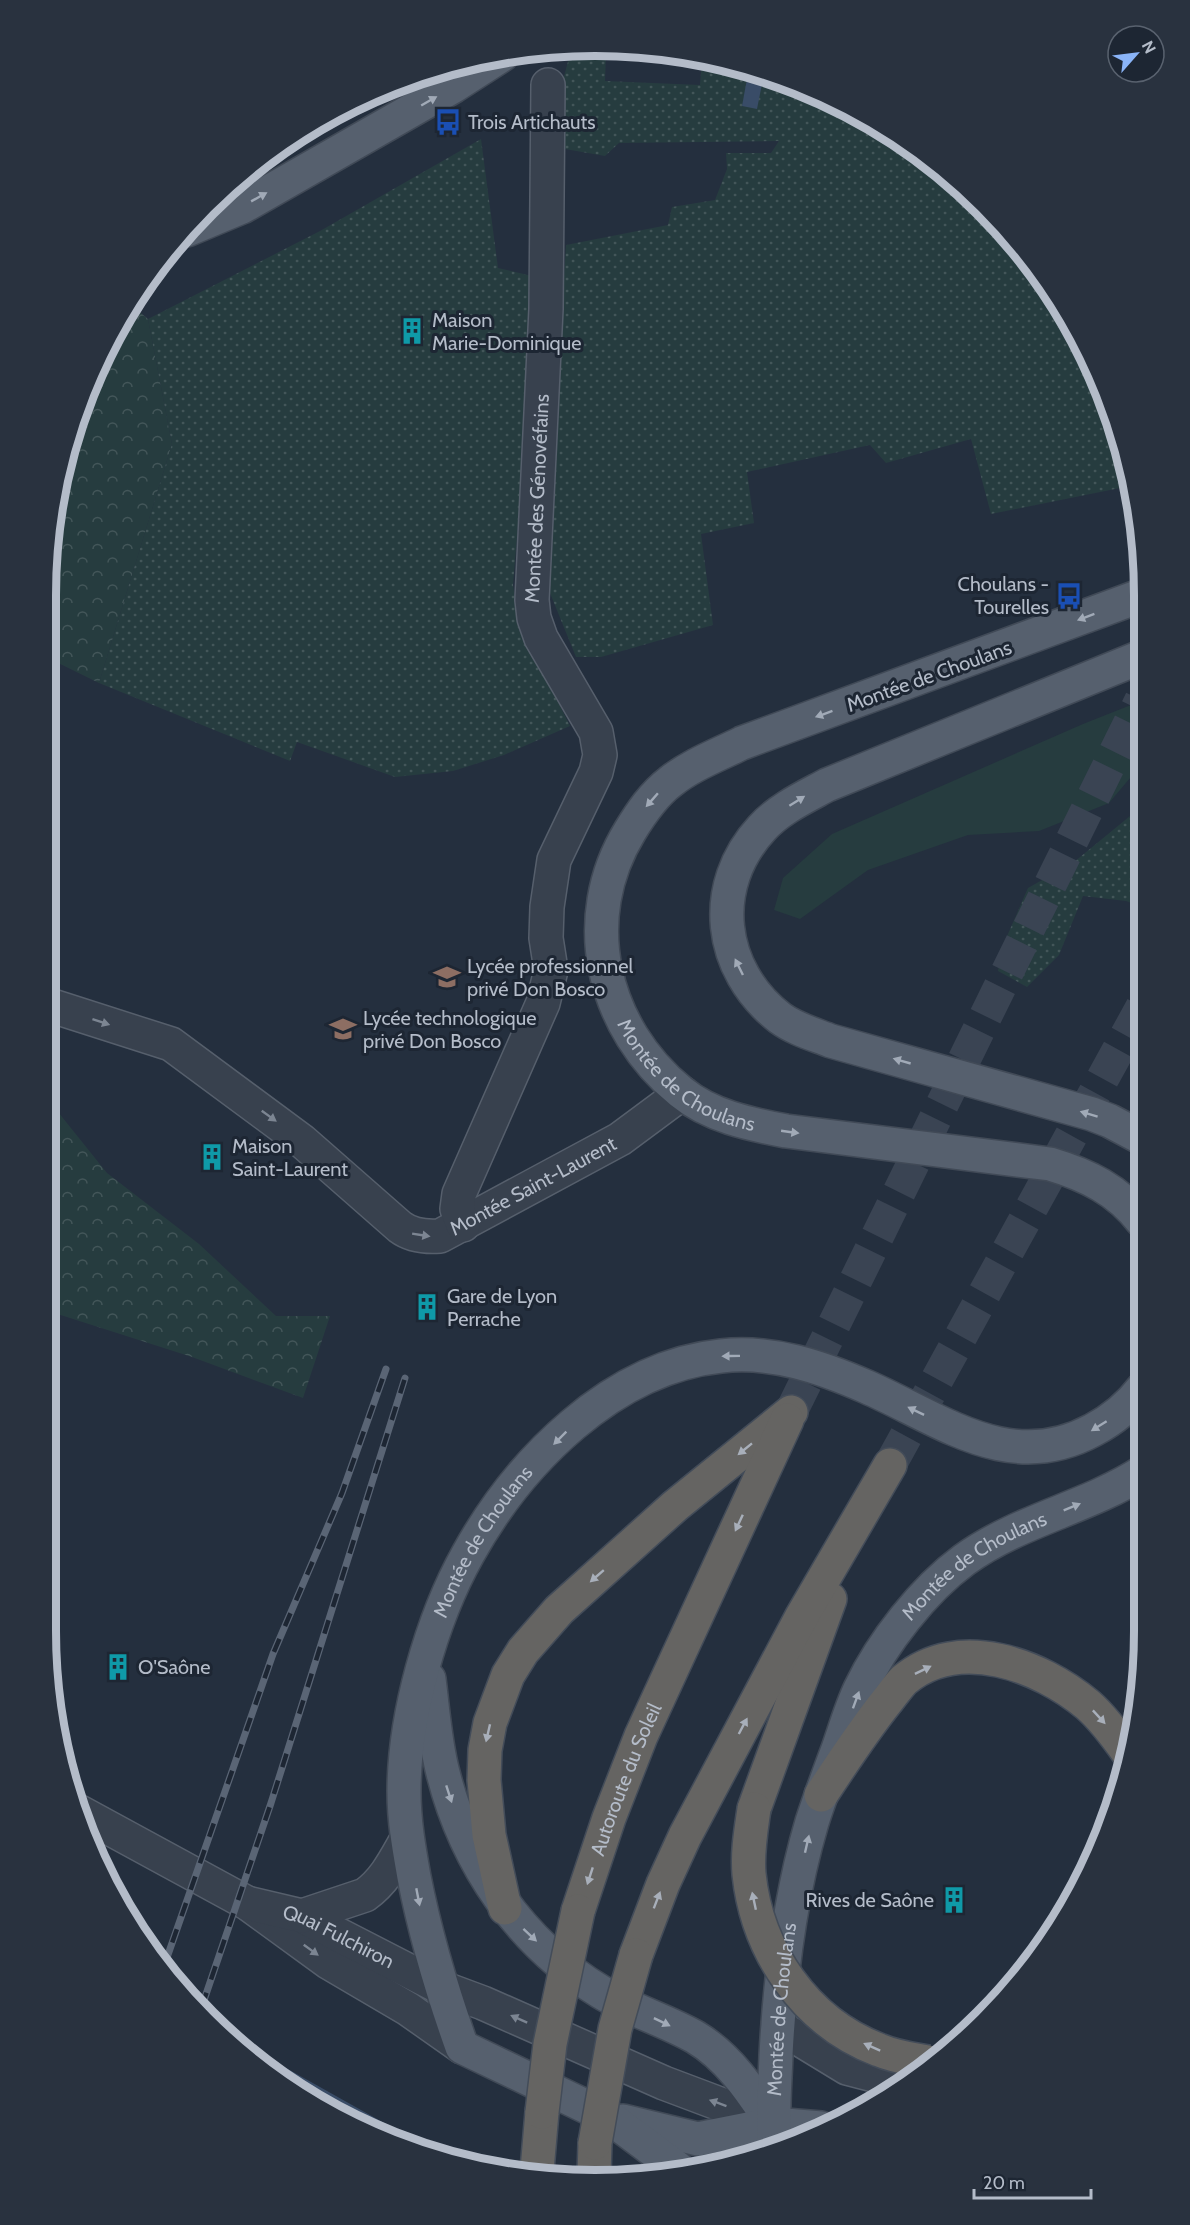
<svg xmlns="http://www.w3.org/2000/svg" width="1190" height="2225" viewBox="0 0 1190 2225" font-family="Cabin,sans-serif">
<style>
.grass{fill:#263c3f}
.forest{fill:url(#forest-crowns)}
.garden{fill:url(#garden-dots)}
.water{fill:#394c67}
.lines{fill:none;stroke-linecap:round;stroke-linejoin:round}
.trunk-tunnel{stroke:#3a4453;stroke-width:33;stroke-dasharray:33 16;stroke-linecap:butt}
.minor-casing{stroke:#565f6c;stroke-width:36}
.tertiary-casing{stroke:#565f6c;stroke-width:36}
.primary-casing{stroke:#414a57;stroke-width:36}
.trunk-casing{stroke:#434c59;stroke-width:36}
.minor{stroke:#38414e;stroke-width:33}
.tertiary{stroke:#38414e;stroke-width:33}
.primary{stroke:#56606e;stroke-width:33}
.trunk{stroke:#656462;stroke-width:33}
.rail-casing{stroke:#5a6575;stroke-width:7}
.rail{stroke:#1d2633;stroke-width:4.5;stroke-dasharray:14;stroke-linecap:butt}
.trunk-bridge-casing{stroke:#434c59;stroke-width:36;stroke-linecap:butt}
.trunk-bridge{stroke:#656462;stroke-width:33}
.oneway{fill:#a1aab7}
.oneway2{fill:#7c8592}
.oneway3{fill:#a8afba}
.labels{text-anchor:middle;dominant-baseline:central;stroke-width:6;stroke-linejoin:round;paint-order:stroke}
.poi-label{font-size:20px;fill:#b4bcc9;stroke:#1d2633;text-anchor:start}
.street-label{font-size:20px;fill:#b4bcc9;stroke:#1d2633}
.rim{fill:none;stroke:#b4bcc9;stroke-width:8}
</style>
<defs>
<pattern id="forest-crowns" width="20" height="18" patternUnits="userSpaceOnUse" patternTransform="scale(1.5)"><rect width="20" height="18" fill="#263c3f"/><path d="M2 6a3 3 0 1 1 6 0M12 15a3 3 0 1 1 6 0" fill="none" stroke="#435659"/></pattern>
<pattern id="garden-dots" width="8" height="8" patternUnits="userSpaceOnUse" patternTransform="scale(1.5)"><rect width="8" height="8" fill="#263c3f"/><path d="M2 2h.1M6 6h.1" fill="none" stroke="#435659" stroke-width="1.8" stroke-linecap="round"/></pattern>
</defs>
<rect width="100%" height="100%" fill="#242f3e"/>
<!-- grass -->
<polygon class="grass" points="1141,701 1141,765 1109,803 1039,831 968,835 868,870 800,919 774,910 783,878 832,834 1083,724"/>
<!-- forest -->
<g class="forest">
<polygon points="131,305 148,319 172,444 99,683 46,657 46,559 64,452 102,351"/>
<polygon points="46,1097 107,1173 199,1244 276,1316 330,1316 303,1398 192,1357 45,1310"/>
</g>
<!-- garden -->
<g class="garden">
<polygon points="606,54 605,81 700,85 702,58 738,64 839,102 957,181 1032,260 1103,385 1130,486 991,514 971,439 886,463 870,445 747,472 754,523 701,534 713,625 601,657 576,657 550,593 559,400 557,387 566,245 668,225 672,207 715,200 727,169 726,153 771,153 779,141 619,143 605,156 565,149 560,91 569,58"/>
<polygon points="481,139 498,268 532,276 523,464 513,585 519,624 570,726 504,755 453,771 395,777 297,742 290,761 99,683 172,444 148,319 320,231"/>
<polygon points="1141,807 1141,906 1126,901 1083,896 1059,955 1027,987 998,971 1001,950 1028,888 1074,862"/>
</g>
<!-- water -->
<g class="water">
<polygon points="749,68 764,74 757,109 742,106"/>
<polygon points="257,2057 286,2068 452,2161 290,2087"/>
</g>
<g class="lines">
<!-- trunk-tunnel -->
<g class="trunk-tunnel">
<polyline points="791,1412 1141,700"/>
<polyline points="890,1465 1142,1007"/>
</g>
<defs>
<g id="minor">
<path id="s1" d="M 46,1004 L 171,1044 L 302,1141 L 400,1227 C 412,1236 426,1237 440,1236 L 620,1139 L 682,1093"/>
<path id="s2" d="M 463,1225 L 457,1209 L 459,1194 L 543,1003 L 551,970 L 546,938 L 547,907 L 554,860 L 596,772 L 600,755 L 596,732 L 541,638 L 534,618 L 532,600 L 546,309 L 548,85"/>
<polyline points="778,2026 847,2068 897,2081"/>
</g>
<g id="tertiary">
<polyline points="76,1810 247,1903 328,1962 408,2009 462,2047"/>
<path id="s3" d="M 247,1903 L 302,1916 L 440,1987 L 483,2003 L 664,2083 L 773,2124"/>
<path d="M 302,1916 L 365,1895 C 385,1881 395,1860 407,1839"/>
</g>
<g id="primary">
<polyline points="187,230 242,207 454,86 502,55"/>
<path id="s4" d="M 1140,596 L 742,743 C 718,755 691,765 670,782 C 653,795 641,813 630,831 C 576,919 602,1028 681,1092 C 710,1116 749,1124 786,1131 L 1050,1164 C 1087,1175 1118,1190 1142,1221"/>
<path d="M 1141,657 L 827,785 C 805,797 779,809 762,828 C 708,886 718,970 780,1018 C 795,1029 813,1034 831,1041 L 1092,1114 L 1110,1121 L 1142,1138"/>
<path d="M 429,1679 C 433,1710 435,1743 443,1773 C 466,1864 521,1944 601,1992 C 630,2010 665,2020 695,2037 C 729,2057 751,2091 773,2124"/>
<polyline points="623,2121 698,2139 773,2124 821,2128"/>
<path id="s5" d="M 775,2145 C 772,2115 775,2085 776,2055 C 780,1977 790,1896 812,1822 C 820,1797 829,1773 838,1749 C 845,1729 851,1708 860,1689 C 882,1643 923,1590 964,1560 C 1019,1520 1087,1508 1143,1472"/>
<path id="s6" d="M 677,2168 L 610,2118 L 462,2047 C 441,1988 426,1938 414,1877 C 409,1849 404,1821 404,1792 C 404,1717 431,1620 468,1554 C 519,1462 612,1367 721,1356 C 772,1350 821,1367 867,1387 C 942,1420 1010,1475 1093,1430 C 1112,1420 1130,1405 1143,1388"/>
</g>
<g id="trunk">
<path d="M 821,1795 C 842,1763 863,1731 887,1701 C 892,1695 898,1686 904,1680 C 959,1634 1040,1665 1088,1705 C 1104,1719 1117,1737 1129,1754"/>
<polyline points="754,1809 830,1599"/>
<polyline points="505,1908 489,1835 484,1780 485,1750 490,1723 508,1675 523,1651 559,1610 675,1506 791,1412"/>
<path id="s7" d="M 578,1911 L 609,1818 L 641,1736 L 787,1420"/>
<polyline points="636,1955 663,1884 685,1836 802,1616 890,1465"/>
<polyline points="537,2170 542,2112"/>
<polyline points="594,2175 595,2143"/>
</g>
</defs>
<!-- minor casing -->
<use href="#minor" class="minor-casing"/>
<!-- tertiary casing -->
<use href="#tertiary" class="tertiary-casing"/>
<!-- primary casing -->
<use href="#primary" class="primary-casing"/>
<!-- trunk casing -->
<use href="#trunk" class="trunk-casing"/>
<!-- minor -->
<use href="#minor" class="minor"/>
<!-- tertiary -->
<use href="#tertiary" class="tertiary"/>
<!-- primary -->
<use href="#primary" class="primary"/>
<!-- trunk -->
<use href="#trunk" class="trunk"/>
<defs>
<g id="rail">
<polyline points="163,1969 273,1654 342,1493 386,1369"/>
<polyline points="202,2006 271,1803 405,1378"/>
</g>
</defs>
<!-- rail casing -->
<use href="#rail" class="rail-casing"/>
<!-- rail -->
<use href="#rail" class="rail"/>
<defs>
<g id="trunk-bridge">
<path d="M 754,1809 C 751,1830 747,1852 749,1874 C 757,1951 805,2022 879,2050 C 895,2057 911,2059 928,2062"/>
<polyline points="542,2112 550,2044 578,1911"/>
<polyline points="595,2143 615,2029 636,1955"/>
</g>
</defs>
<!-- trunk-bridge casing -->
<use href="#trunk-bridge" class="trunk-bridge-casing"/>
<!-- trunk-bridge -->
<use href="#trunk-bridge" class="trunk-bridge"/>
</g>
<!-- one-way arrows -->
<defs><path id="oneway-solid" d="M-6-.8H1V-3.2L6.5 0L1 3.2V.8H-6Z" transform="scale(1.5)"/></defs>
<g class="oneway">
<use href="#oneway-solid" transform="translate(429 101) rotate(-30)"/>
<use href="#oneway-solid" transform="translate(259 197) rotate(-29)"/>
<use href="#oneway-solid" transform="translate(1086 617) rotate(159)"/>
<use href="#oneway-solid" transform="translate(824 714) rotate(160)"/>
<use href="#oneway-solid" transform="translate(652 800) rotate(131)"/>
<use href="#oneway-solid" transform="translate(797 801) rotate(-32)"/>
<use href="#oneway-solid" transform="translate(739 967) rotate(-116)"/>
<use href="#oneway-solid" transform="translate(902 1061) rotate(-164)"/>
<use href="#oneway-solid" transform="translate(1089 1114) rotate(-163)"/>
<use href="#oneway-solid" transform="translate(790 1132) rotate(8)"/>
<use href="#oneway-solid" transform="translate(731 1356) rotate(179)"/>
<use href="#oneway-solid" transform="translate(916 1411) rotate(-154)"/>
<use href="#oneway-solid" transform="translate(1099 1426) rotate(148)"/>
<use href="#oneway-solid" transform="translate(560 1438) rotate(135)"/>
<use href="#oneway-solid" transform="translate(1072 1507) rotate(-22)"/>
<use href="#oneway-solid" transform="translate(856 1700) rotate(-70)"/>
<use href="#oneway-solid" transform="translate(449 1794) rotate(72)"/>
<use href="#oneway-solid" transform="translate(807 1844) rotate(-77)"/>
<use href="#oneway-solid" transform="translate(418 1897) rotate(79)"/>
<use href="#oneway-solid" transform="translate(530 1935) rotate(43)"/>
<use href="#oneway-solid" transform="translate(662 2022) rotate(26)"/>
</g>
<g class="oneway2">
<use href="#oneway-solid" transform="translate(101 1022) rotate(18)"/>
<use href="#oneway-solid" transform="translate(269 1116) rotate(36)"/>
<use href="#oneway-solid" transform="translate(421 1235) rotate(9)"/>
<use href="#oneway-solid" transform="translate(311 1950) rotate(36)"/>
<use href="#oneway-solid" transform="translate(519 2019) rotate(-156)"/>
<use href="#oneway-solid" transform="translate(718 2103) rotate(-160)"/>
</g>
<g class="oneway3">
<use href="#oneway-solid" transform="translate(745 1449) rotate(141)"/>
<use href="#oneway-solid" transform="translate(739 1523) rotate(115)"/>
<use href="#oneway-solid" transform="translate(597 1576) rotate(139)"/>
<use href="#oneway-solid" transform="translate(923 1670) rotate(-26)"/>
<use href="#oneway-solid" transform="translate(1099 1717) rotate(47)"/>
<use href="#oneway-solid" transform="translate(743 1726) rotate(-62)"/>
<use href="#oneway-solid" transform="translate(488 1733) rotate(103)"/>
<use href="#oneway-solid" transform="translate(590 1876) rotate(108)"/>
<use href="#oneway-solid" transform="translate(657 1900) rotate(-69)"/>
<use href="#oneway-solid" transform="translate(754 1901) rotate(-102)"/>
<use href="#oneway-solid" transform="translate(872 2047) rotate(-156)"/>
</g>
<!-- icons -->
<defs>
<symbol id="bus-bare" viewBox="-9 -9 18 18"><path d="M-5-6H5V4H4V6H2V4H-2V6H-4V4H-5ZM-3.5-4V0h7V-4ZM-3.5 1.2v1.5H-2V1.2ZM2 1.2v1.5H3.5V1.2Z" fill="#1a4fb4" stroke="#1d2633" stroke-width="2.5" paint-order="stroke"/></symbol>
<symbol id="building-bare" viewBox="-9 -9 18 18"><path d="M-4-6H4V6H1V3H-1V6H-4ZM-2.5-4.3h1.7v1.8h-1.7ZM.8-4.3h1.7v1.8H.8ZM-2.5-1h1.7V.8h-1.7ZM.8-1h1.7V.8H.8Z" fill="#0f9aa8" stroke="#1d2633" stroke-width="2.5" paint-order="stroke"/></symbol>
<symbol id="school-bare" viewBox="-9 -9 18 18"><path d="M0-5L7-2L0 1L-7-2ZM-4 1L0 2.5L4 1V4Q0 6-4 4Z" fill="#8d6e63" stroke="#1d2633" stroke-width="2.5" paint-order="stroke"/></symbol>
</defs>
<g fill-rule="evenodd">
<use href="#bus-bare" x="429" y="103" width="38" height="38"/>
<use href="#building-bare" x="393" y="312" width="38" height="38"/>
<use href="#bus-bare" x="1050" y="577" width="38" height="38"/>
<use href="#school-bare" x="428" y="958" width="38" height="38"/>
<use href="#school-bare" x="324" y="1010" width="38" height="38"/>
<use href="#building-bare" x="193" y="1138" width="38" height="38"/>
<use href="#building-bare" x="408" y="1288" width="38" height="38"/>
<use href="#building-bare" x="99" y="1648" width="38" height="38"/>
<use href="#building-bare" x="935" y="1881" width="38" height="38"/>
</g>
<g class="labels">
<!-- poi labels -->
<g class="poi-label">
<text x="468" y="122">Trois Artichauts</text>
<text x="432" y="320">Maison<tspan x="432" dy="23">Marie-Dominique</tspan></text>
<text x="1049" y="584" text-anchor="end">Choulans -<tspan x="1049" dy="23">Tourelles</tspan></text>
<text x="467" y="966">Lycée professionnel<tspan x="467" dy="23">privé Don Bosco</tspan></text>
<text x="363" y="1018">Lycée technologique<tspan x="363" dy="23">privé Don Bosco</tspan></text>
<text x="232" y="1146">Maison<tspan x="232" dy="23">Saint-Laurent</tspan></text>
<text x="447" y="1296">Gare de Lyon<tspan x="447" dy="23">Perrache</tspan></text>
<text x="138" y="1667">O'Saône</text>
<text x="934" y="1900" text-anchor="end">Rives de Saône</text>
</g>
<!-- street labels -->
<g class="street-label">
<text stroke="none"><textPath href="#s2" startOffset="774">Montée des Génovéfains</textPath></text>
<text transform="translate(929 676) rotate(-20)">Montée de Choulans</text>
<text stroke="none"><textPath href="#s4" startOffset="855">Montée de Choulans</textPath></text>
<text stroke="none"><textPath href="#s1" startOffset="572">Montée Saint-Laurent</textPath></text>
<text stroke="none"><textPath href="#s6" startOffset="777">Montée de Choulans</textPath></text>
<text stroke="none"><textPath href="#s5" startOffset="640">Montée de Choulans</textPath></text>
<text stroke="none"><textPath href="#s7" startOffset="140">Autoroute du Soleil</textPath></text>
<text stroke="none"><textPath href="#s3" startOffset="98">Quai Fulchiron</textPath></text>
<text stroke="none"><textPath href="#s5" startOffset="136">Montée de Choulans</textPath></text>
</g>
</g>
<!-- crop -->
<path d="M0 0H1190V2225H0ZM595 56H595A539 539 0 0 1 1134 595V1631A539 539 0 0 1 595 2170H595A539 539 0 0 1 56 1631V595A539 539 0 0 1 595 56Z" fill="#29323f" fill-rule="evenodd"/>
<path class="rim" d="M595 56H595A539 539 0 0 1 1134 595V1631A539 539 0 0 1 595 2170H595A539 539 0 0 1 56 1631V595A539 539 0 0 1 595 56Z"/>
<!-- north arrow -->
<g transform="translate(1136 54) rotate(62)"><circle r="28" fill="#1d2633" stroke="#59626f" stroke-width="1.5"/>
<path d="M0-4.5L10 22L0 15L-10 22Z" fill="#8ab4f8"/>
<text y="-9" font-size="16" font-weight="bold" text-anchor="middle" fill="#b4bcc9">N</text>
</g>
<!-- scale -->
<path d="M974 2189v9h117v-9" fill="none" stroke="#b4bcc9" stroke-width="3"/>
<text x="983" y="2189" font-size="18" fill="#b4bcc9" stroke="#1d2633" stroke-width="4.5" paint-order="stroke">20 m</text>
</svg>
